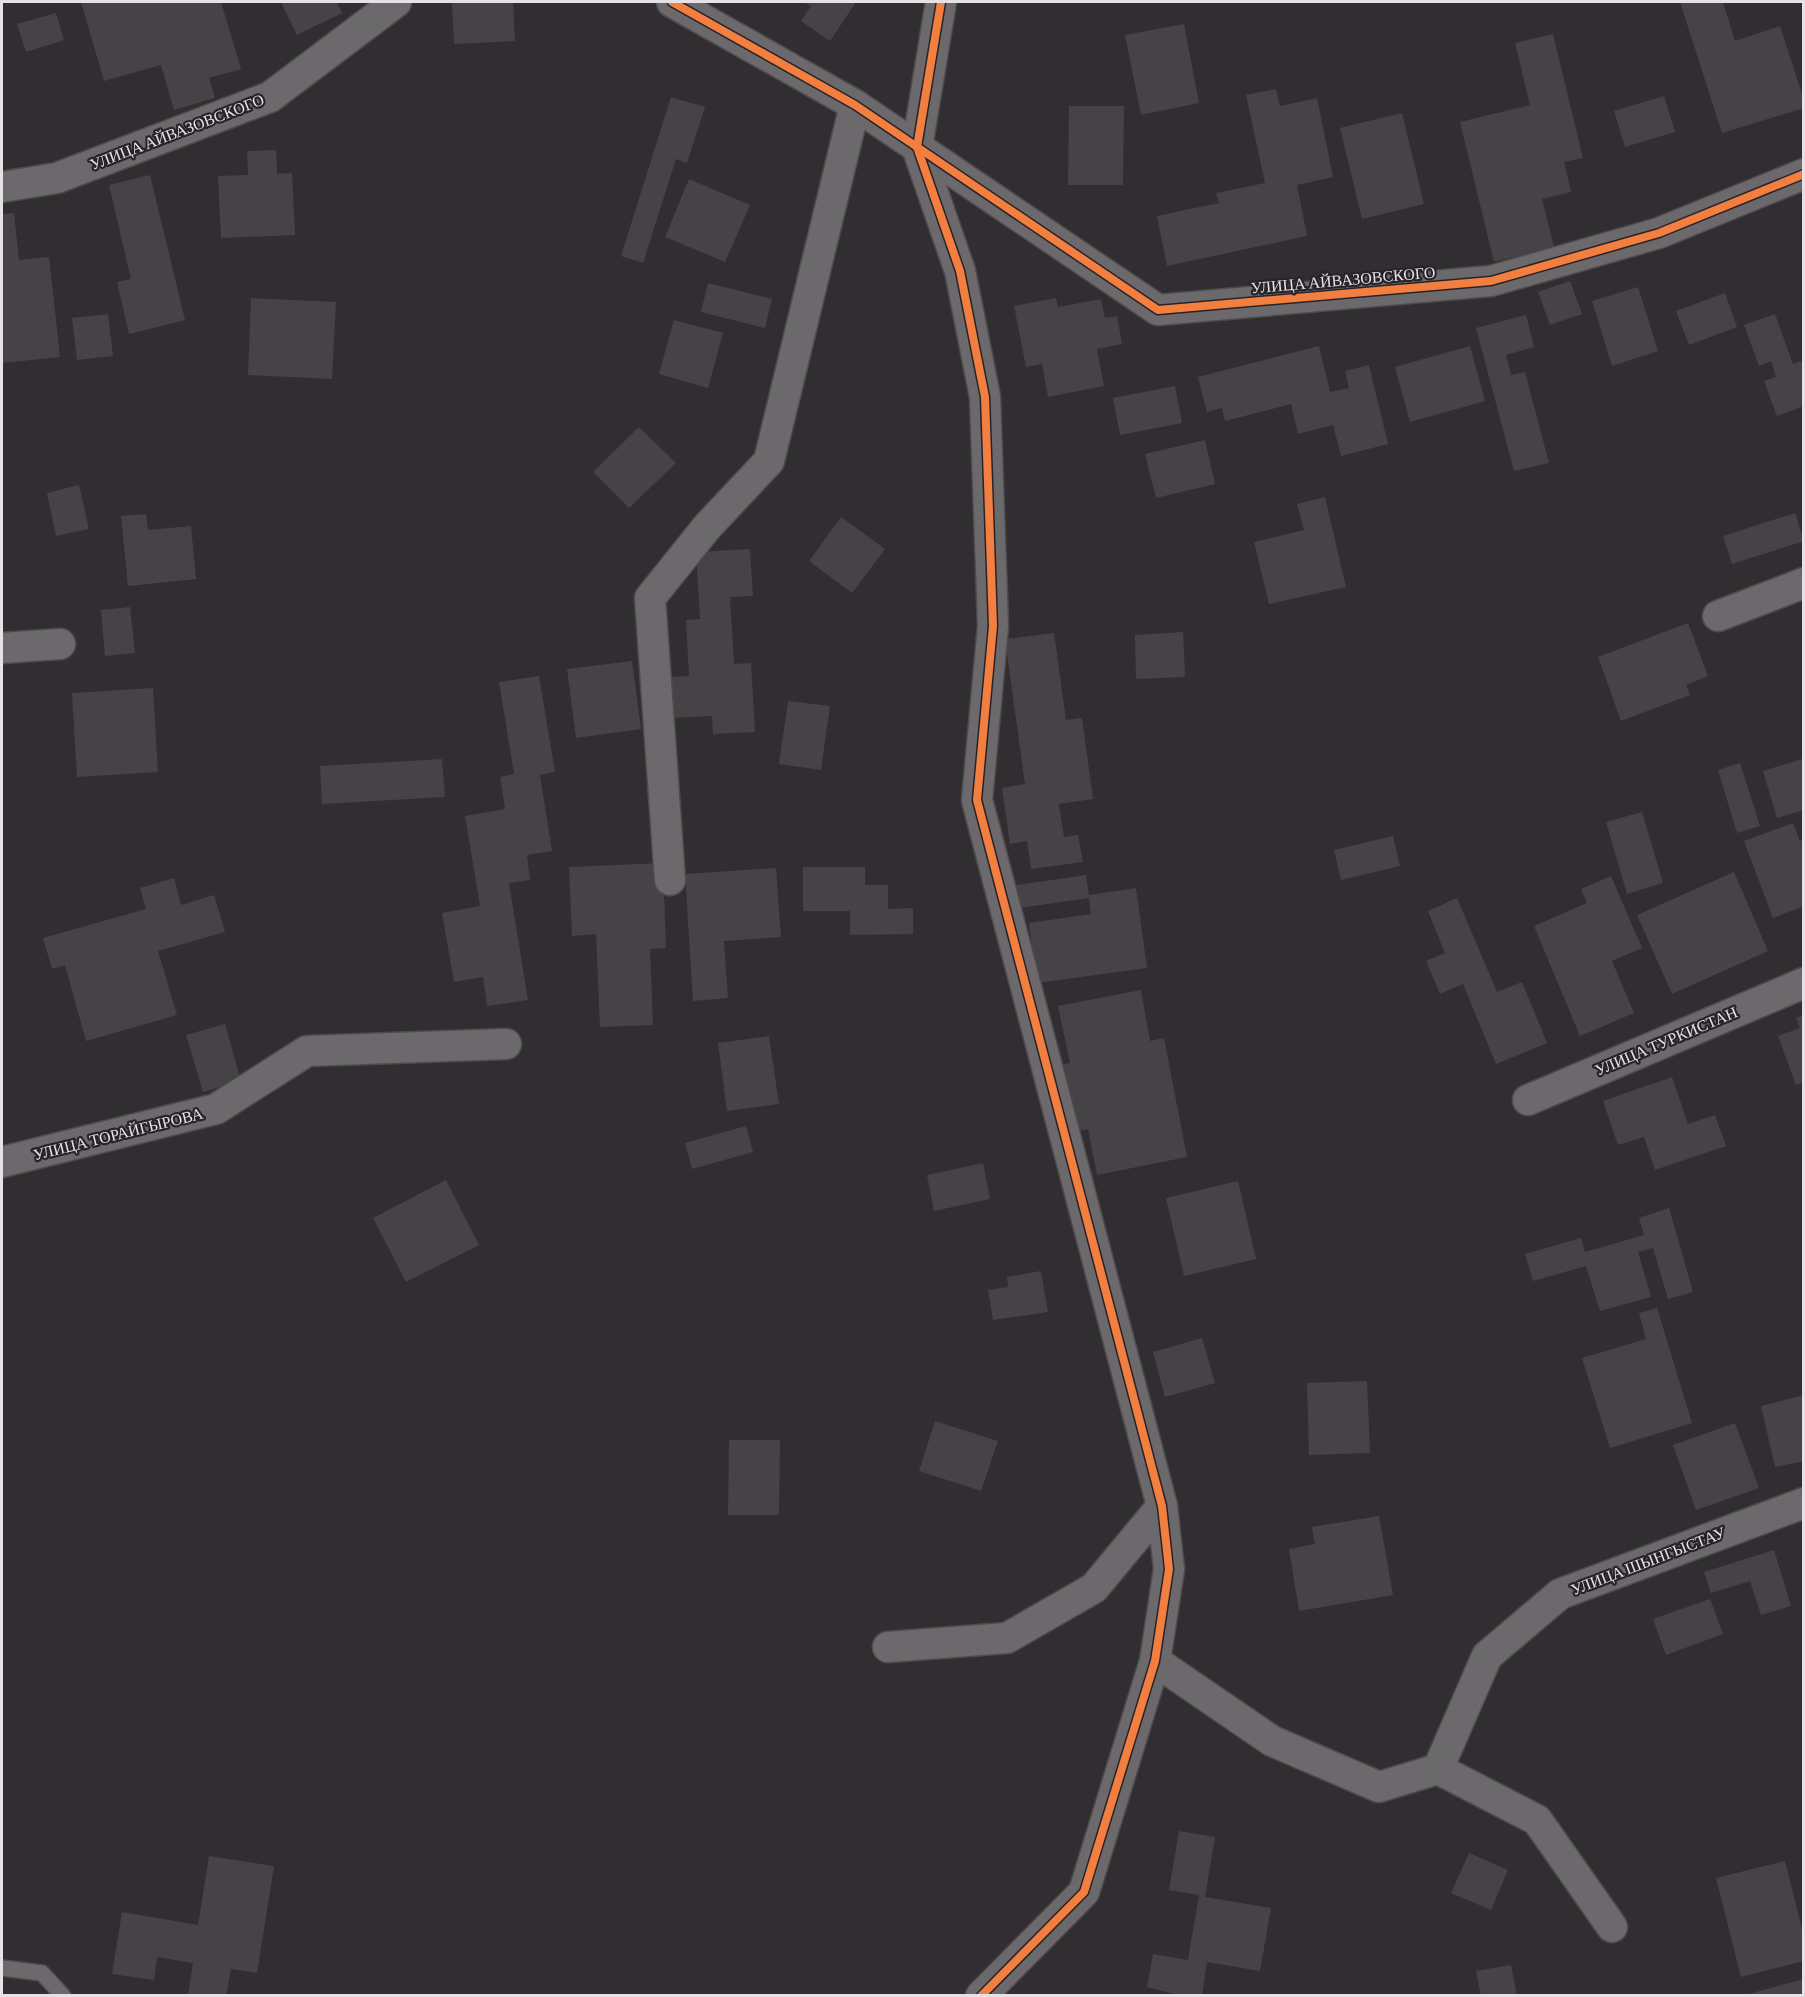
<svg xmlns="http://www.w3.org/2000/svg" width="1805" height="1997" viewBox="0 0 1805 1997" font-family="'Crimson Pro',serif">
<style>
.building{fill:#464346}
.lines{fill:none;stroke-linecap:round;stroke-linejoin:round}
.service-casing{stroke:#4e4b4e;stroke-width:18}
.minor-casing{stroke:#4e4b4e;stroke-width:33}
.service{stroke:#6b696b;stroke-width:15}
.minor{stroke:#6b696b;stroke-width:30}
.cycleway-casing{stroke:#282328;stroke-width:11}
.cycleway{stroke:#f27e40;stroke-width:8}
.labels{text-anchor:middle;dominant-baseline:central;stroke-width:4.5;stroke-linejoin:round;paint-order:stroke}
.street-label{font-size:16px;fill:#e5e2e5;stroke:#282328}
</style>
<rect width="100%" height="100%" fill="#312e31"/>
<!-- building -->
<g class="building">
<polygon points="81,2 221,2 241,69 209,78 215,98 174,110 161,65 104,81"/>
<polygon points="281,2 337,2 342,13 297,35"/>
<polygon points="452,2 513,2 515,41 454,44"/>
<polygon points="804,2 856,2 830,41 801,21 811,6"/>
<polygon points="1680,2 1723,2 1735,41 1780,26 1804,100 1804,108 1722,133"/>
<polygon points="56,13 64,40 26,52 17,24"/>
<polygon points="1184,24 1199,103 1141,115 1125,35"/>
<polygon points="1553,34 1583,158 1564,162 1571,192 1542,199 1554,247 1494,262 1460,122 1530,105 1515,43"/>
<polygon points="1276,89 1280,106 1317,98 1333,177 1297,185 1307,236 1167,266 1157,216 1219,203 1216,193 1265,183 1246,95"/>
<polygon points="1664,96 1675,132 1625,147 1614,111"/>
<polygon points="671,97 705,107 687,163 676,159 643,263 621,256"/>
<polygon points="1069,106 1124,106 1123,185 1068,185"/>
<polygon points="1402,113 1424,204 1362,219 1340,128"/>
<polygon points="276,150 277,174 292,173 295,235 221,238 218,176 248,175 247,151"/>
<polygon points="150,175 185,320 129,334 117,282 131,279 109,185"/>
<polygon points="689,179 750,205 725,262 665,237"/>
<polygon points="14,213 19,260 49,257 60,357 2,363 2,214"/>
<polygon points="1570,281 1582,314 1550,325 1538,292"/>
<polygon points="708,283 772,299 765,328 701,312"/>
<polygon points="1638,287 1658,351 1612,366 1592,301"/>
<polygon points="1725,293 1737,327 1689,345 1676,311"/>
<polygon points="251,298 336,302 332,379 248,375"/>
<polygon points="1056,298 1058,307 1101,299 1105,318 1117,316 1122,344 1097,349 1104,386 1048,397 1042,364 1026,367 1014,306"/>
<polygon points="108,314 113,356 77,360 72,318"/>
<polygon points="1775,314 1793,364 1804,360 1804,406 1777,416 1764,381 1776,377 1771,361 1759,366 1744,325"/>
<polygon points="1526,315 1534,347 1506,355 1511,375 1525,372 1549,463 1514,471 1476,328"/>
<polygon points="674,320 723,333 708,388 659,374"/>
<polygon points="1319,346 1330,392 1349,388 1345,371 1369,365 1388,444 1341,456 1333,425 1298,434 1291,404 1225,421 1222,408 1207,412 1198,377"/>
<polygon points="1470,346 1485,401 1410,422 1395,367"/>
<polygon points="1175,386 1182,423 1120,435 1113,398"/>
<polygon points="639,427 676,463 629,508 593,472"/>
<polygon points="1205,440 1215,484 1156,498 1145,454"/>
<polygon points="79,485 89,529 56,536 47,493"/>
<polygon points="1325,497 1346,587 1269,604 1254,542 1304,530 1297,504"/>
<polygon points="1795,513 1804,541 1732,564 1723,536"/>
<polygon points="146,514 148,530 191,526 196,579 128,586 121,516"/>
<polygon points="841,517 885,549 852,593 809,561"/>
<polygon points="750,549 753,596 730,597 734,664 751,663 755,732 713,734 712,716 672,718 669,677 689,676 686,620 700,619 696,552"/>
<polygon points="130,607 135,653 105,656 101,610"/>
<polygon points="1688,623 1708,676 1686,685 1690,695 1621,721 1598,657"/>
<polygon points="1183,632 1185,677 1136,679 1135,635"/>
<polygon points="1054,633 1066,720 1082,718 1093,799 1059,804 1064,837 1078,835 1083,862 1031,869 1027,841 1010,844 1002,788 1025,784 1005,639"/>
<polygon points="632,661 641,729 576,738 567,669"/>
<polygon points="539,676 555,772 540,775 552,851 527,855 530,880 509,883 528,1000 487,1006 483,977 454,982 442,913 480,906 465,816 505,809 500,777 514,774 499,682"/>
<polygon points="153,688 158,772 77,777 72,693"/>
<polygon points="788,701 830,706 821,770 779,764"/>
<polygon points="442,759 445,797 322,804 320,766"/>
<polygon points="1802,759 1804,810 1777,818 1763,771"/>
<polygon points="1740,763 1760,826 1737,833 1718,770"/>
<polygon points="1642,812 1663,883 1627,894 1606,822"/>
<polygon points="1793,823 1800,841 1804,839 1804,906 1773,918 1744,841"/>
<polygon points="1393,836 1400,866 1341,880 1334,850"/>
<polygon points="663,863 666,948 650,949 653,1025 600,1027 596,934 572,936 569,867"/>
<polygon points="803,867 865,867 865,885 888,885 888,909 913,908 913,934 850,935 850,911 803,911"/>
<polygon points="776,868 781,937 724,941 728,998 693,1001 685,874"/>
<polygon points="1734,872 1768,951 1672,994 1637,915"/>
<polygon points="1086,875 1089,895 1136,888 1147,968 1037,983 1029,923 1091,914 1089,898 1013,909 1010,886"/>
<polygon points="1611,876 1642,948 1612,961 1634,1013 1580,1036 1534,926 1587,903 1581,889"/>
<polygon points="174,878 181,905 214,895 225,932 158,951 177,1015 86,1041 65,965 52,969 43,938 146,909 140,888"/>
<polygon points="1457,898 1497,992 1522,982 1547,1043 1496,1064 1463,984 1440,994 1426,961 1445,953 1428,911"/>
<polygon points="1141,990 1150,1041 1164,1038 1187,1157 1097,1175 1088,1129 1073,1132 1059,1065 1070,1063 1058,1006"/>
<polygon points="1804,1015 1804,1082 1796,1085 1778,1036 1800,1028 1796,1018"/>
<polygon points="225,1024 241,1081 203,1092 186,1035"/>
<polygon points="769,1036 779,1104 727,1111 718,1043"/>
<polygon points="1672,1077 1688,1124 1715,1115 1726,1146 1655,1170 1644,1137 1618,1145 1603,1101"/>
<polygon points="746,1126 753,1152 692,1169 685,1143"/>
<polygon points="983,1163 990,1199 934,1211 927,1175"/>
<polygon points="446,1180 479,1245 406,1282 373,1218"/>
<polygon points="1238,1181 1256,1259 1184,1276 1166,1198"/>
<polygon points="1669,1208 1693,1292 1668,1299 1653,1248 1638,1252 1651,1297 1600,1311 1586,1266 1533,1281 1525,1254 1581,1238 1585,1252 1644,1235 1639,1218"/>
<polygon points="1041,1271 1048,1312 993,1320 988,1290 1008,1287 1007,1277"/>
<polygon points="1657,1308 1692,1423 1610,1448 1582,1358 1646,1339 1639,1313"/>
<polygon points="1202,1338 1215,1383 1165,1397 1153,1352"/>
<polygon points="1367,1381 1370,1453 1309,1455 1307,1383"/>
<polygon points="1804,1395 1804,1461 1775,1467 1761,1406"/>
<polygon points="935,1421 998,1441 981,1491 919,1471"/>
<polygon points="1735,1423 1759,1488 1696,1510 1673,1445"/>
<polygon points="729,1440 780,1440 779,1515 728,1515"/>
<polygon points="1379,1516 1393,1595 1299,1611 1289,1549 1315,1544 1312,1527"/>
<polygon points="1774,1550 1791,1606 1761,1615 1750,1581 1711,1593 1704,1572"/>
<polygon points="1710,1599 1723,1634 1666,1655 1653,1619"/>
<polygon points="1179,1831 1215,1837 1205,1897 1271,1908 1260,1971 1207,1962 1202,1996 1182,1996 1147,1987 1153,1954 1188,1960 1199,1895 1169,1890"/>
<polygon points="1469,1853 1508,1870 1491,1910 1451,1893"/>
<polygon points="209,1856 274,1866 257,1973 231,1969 226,1996 188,1996 193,1963 157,1957 154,1980 112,1974 122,1912 198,1925"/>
<polygon points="1785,1861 1804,1937 1804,1961 1741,1977 1716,1878"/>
<polygon points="1511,1965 1517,1996 1481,1996 1476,1971"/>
<polygon points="1804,1979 1804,1996 1745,1996 1745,1995"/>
</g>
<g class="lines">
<defs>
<polyline id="service" points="2,1968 42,1973 63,1996"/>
<g id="minor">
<polyline points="672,2 855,105 1158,310 1491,281 1659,233 1804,174"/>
<polyline points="941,2 917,147 960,271 985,397 993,626 977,800 1162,1506 1169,1569 1155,1661 1084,1892 981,1996"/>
<polyline points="2,187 57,178 270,97 396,2"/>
<polyline points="1718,616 1804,583"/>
<polyline points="2,648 60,644"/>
<polyline points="670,880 650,598 707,527 769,461 855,105"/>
<polyline points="1528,1100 1804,983"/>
<polyline points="2,1162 216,1109 307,1051 506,1044"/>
<polyline points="888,1647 1007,1638 1094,1588 1162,1506"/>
<polyline points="1155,1661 1272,1741 1379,1787 1438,1769 1487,1656 1560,1594 1804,1503"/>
<polyline points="1438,1769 1537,1820 1612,1927"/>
</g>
</defs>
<!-- service casing -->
<use href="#service" class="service-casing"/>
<!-- minor casing -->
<use href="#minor" class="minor-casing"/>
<!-- service -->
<use href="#service" class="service"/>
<!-- minor -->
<use href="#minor" class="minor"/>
<defs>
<g id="cycleway">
<polyline points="672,2 855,105 1158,310 1491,281 1659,233 1804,174"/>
<polyline points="941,2 917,147 960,271 985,397 993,626 977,800 1162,1506 1169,1569 1155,1661 1084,1892 981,1996"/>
</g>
</defs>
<!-- cycleway casing -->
<use href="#cycleway" class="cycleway-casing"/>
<!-- cycleway -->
<use href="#cycleway" class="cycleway"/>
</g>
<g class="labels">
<!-- street labels -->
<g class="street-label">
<text transform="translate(177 132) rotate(-21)">УЛИЦА АЙВАЗОВСКОГО</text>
<text transform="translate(1343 280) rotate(-5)">УЛИЦА АЙВАЗОВСКОГО</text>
<text transform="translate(1666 1041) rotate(-23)">УЛИЦА ТУРКИСТАН</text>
<text transform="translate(118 1134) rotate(-14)">УЛИЦА ТОРАЙГЫРОВА</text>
<text transform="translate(1648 1561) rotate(-21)">УЛИЦА ШЫНГЫСТАУ</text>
</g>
</g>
<!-- border -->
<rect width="1805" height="1997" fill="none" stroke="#e5e2e5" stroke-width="6"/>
</svg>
